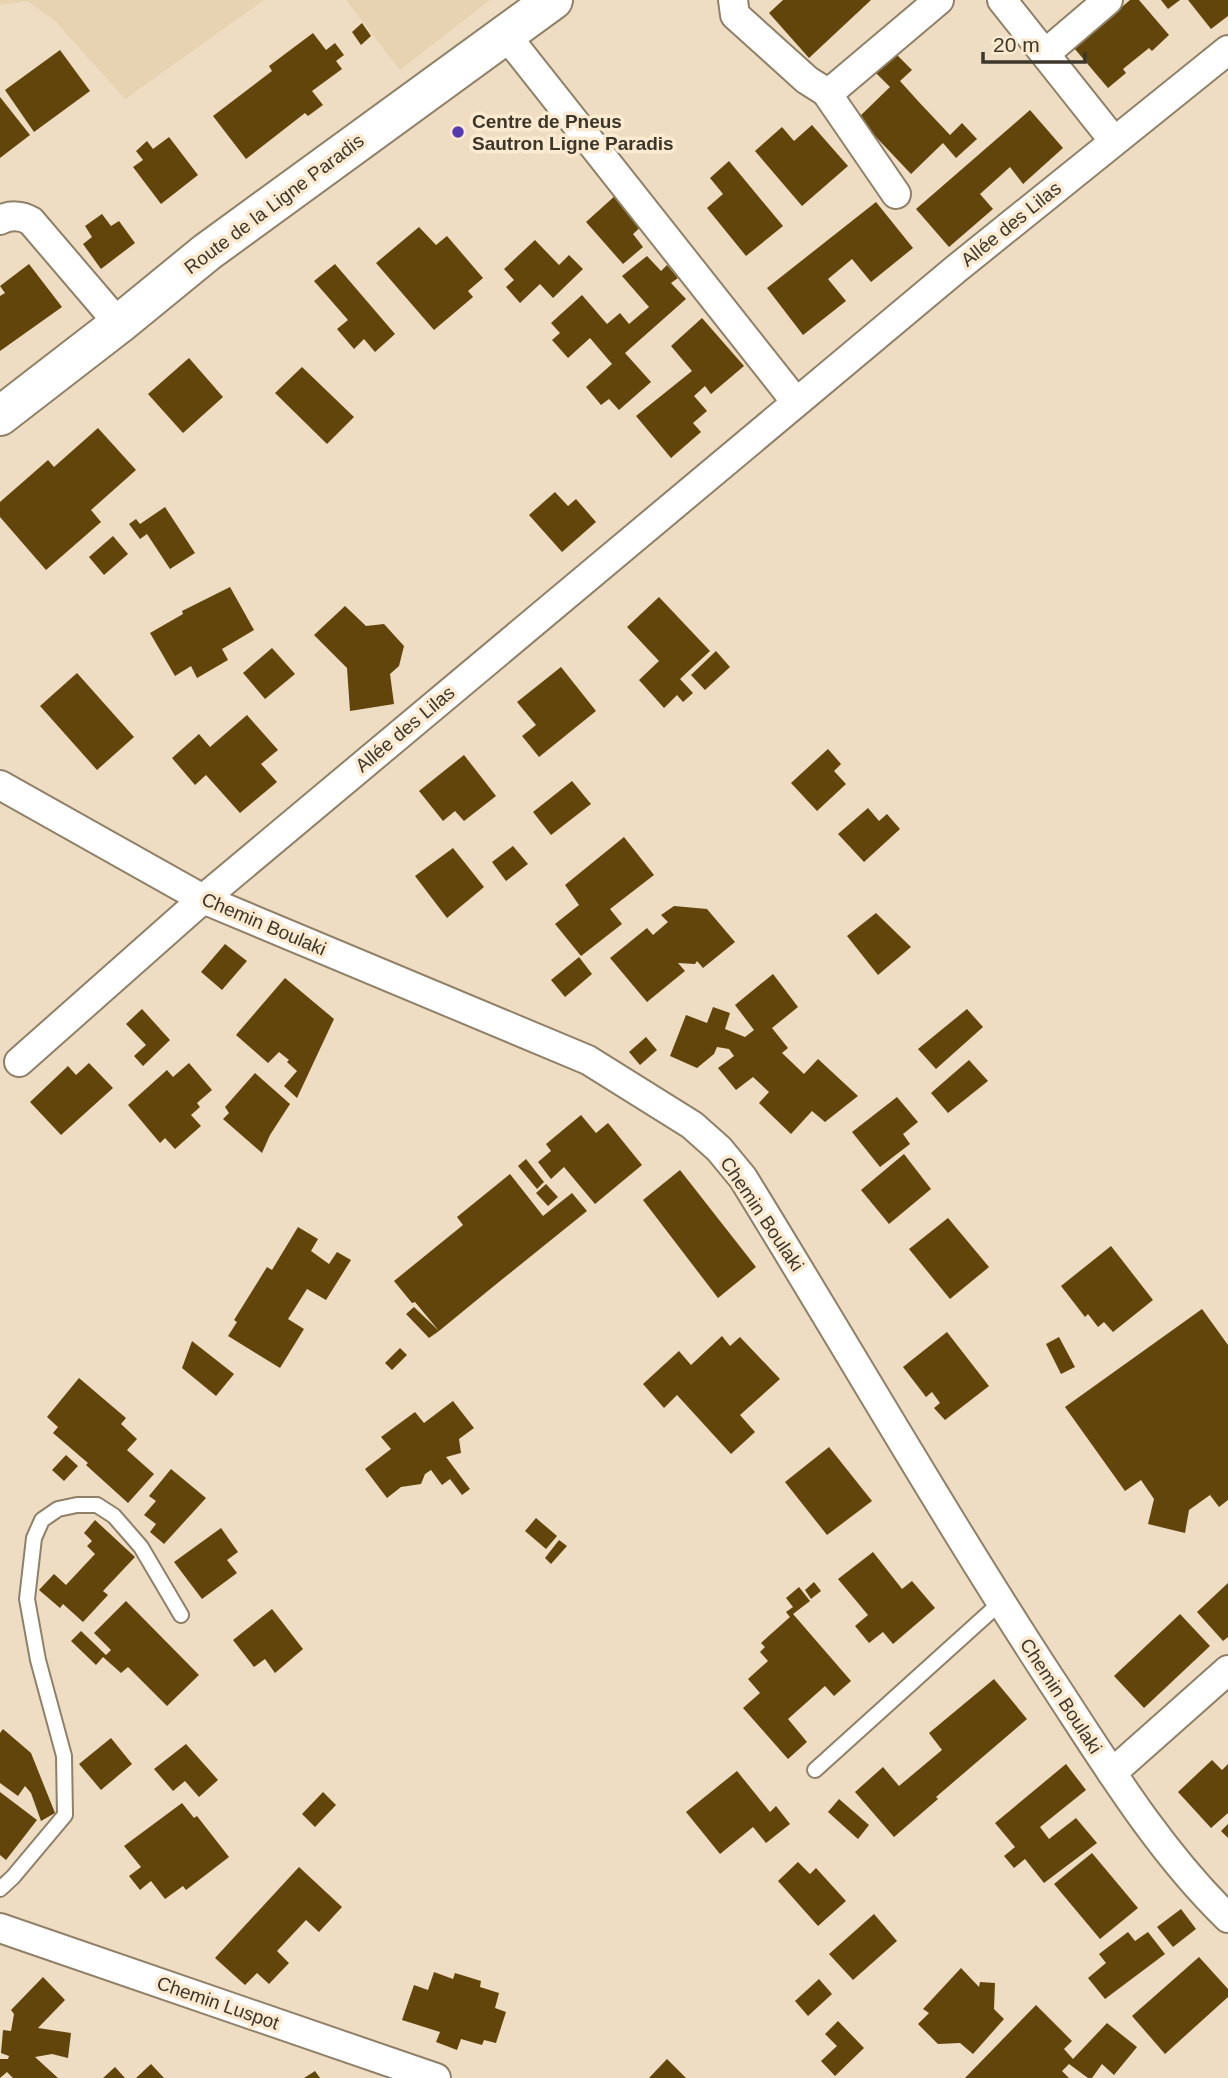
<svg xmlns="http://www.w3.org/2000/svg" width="1228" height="2078" viewBox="0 0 1228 2078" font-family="Arial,sans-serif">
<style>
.built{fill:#e7d2b1}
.building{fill:#61450a}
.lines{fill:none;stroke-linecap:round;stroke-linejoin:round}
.service-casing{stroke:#8f8067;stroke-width:18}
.minor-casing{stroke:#8f8067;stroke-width:32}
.secondary-casing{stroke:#8f8067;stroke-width:42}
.service{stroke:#fff;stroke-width:14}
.minor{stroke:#fff;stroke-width:28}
.secondary{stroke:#fff;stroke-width:38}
.poi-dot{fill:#553bb3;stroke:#fbeacf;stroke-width:2.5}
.labels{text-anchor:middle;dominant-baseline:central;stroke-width:7;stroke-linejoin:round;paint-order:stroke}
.poi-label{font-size:19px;font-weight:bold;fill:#3c362b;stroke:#fbeacf;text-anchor:start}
.street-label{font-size:19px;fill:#3c362b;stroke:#fbeacf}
</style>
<rect width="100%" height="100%" fill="#eeddc2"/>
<!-- built -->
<g class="built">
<polygon points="0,0 264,0 125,99 55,21 27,1 0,5"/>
<polygon points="346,0 490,0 400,70"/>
</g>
<!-- building -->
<g class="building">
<polygon points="783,0 871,0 809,58 769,13"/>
<polygon points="1130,0 1139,0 1169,35 1152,51 1149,48 1123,69 1126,73 1108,88 1074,48"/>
<polygon points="1161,0 1180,0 1168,9"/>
<polygon points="1188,0 1228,0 1228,16 1211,29"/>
<polygon points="362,23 371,36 361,45 352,32"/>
<polygon points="313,33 326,50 335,43 344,55 336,61 342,69 312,91 323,105 308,116 305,113 246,159 213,116 272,71 269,66"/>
<polygon points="60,50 90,91 34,132 5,90"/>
<polygon points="896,54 912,70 900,81 918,101 950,135 962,123 977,139 956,158 943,143 911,174 858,118 890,87 876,73"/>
<polygon points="0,97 30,135 0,158"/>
<polygon points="1030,110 1063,148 1023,184 1010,167 980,194 993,209 949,247 916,209"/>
<polygon points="812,125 848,166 802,206 755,151 782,127 794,141"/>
<polygon points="169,137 198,175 161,204 133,167 143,160 136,151 147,141 153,149"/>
<polygon points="729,161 783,226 746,256 707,208 723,194 710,178"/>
<polygon points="617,194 644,224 633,234 643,247 623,264 586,222"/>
<polygon points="876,202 913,248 871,282 852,259 828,279 846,301 803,335 767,288"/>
<polygon points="102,214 111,226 119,221 135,243 101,269 83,244 92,237 85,226"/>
<polygon points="419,227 436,245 447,236 483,278 468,291 473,297 434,330 376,263"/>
<polygon points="535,240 559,265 569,255 583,269 553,298 540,284 520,303 506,287 514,280 504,269"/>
<polygon points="647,256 661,271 667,265 678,278 671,283 686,299 625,353 651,382 619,410 609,399 601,405 586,387 612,364 590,338 568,358 552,340 560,333 551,323 582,295 607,324 620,313 629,324 649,307 622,276"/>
<polygon points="29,264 62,307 0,351 0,296 5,293 0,286"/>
<polygon points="335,264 395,334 375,352 364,339 354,349 337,329 348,320 314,281"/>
<polygon points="702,318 744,366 711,394 705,386 694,396 707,411 693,423 701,432 671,458 636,416 692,371 671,346"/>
<polygon points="189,358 223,397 183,433 148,394"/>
<polygon points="302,367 354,417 327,444 275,393"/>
<polygon points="98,428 136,470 91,510 101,522 46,570 0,517 0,502 48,460 54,467"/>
<polygon points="555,492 568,506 576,499 596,522 562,552 529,515"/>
<polygon points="165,507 195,553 170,569 147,534 140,539 129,524 136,519 140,524"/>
<polygon points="113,536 128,554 104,575 89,557"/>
<polygon points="230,587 254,630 222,649 228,660 197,678 191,666 175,676 150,633 183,614 182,611"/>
<polygon points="659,597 710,651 680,679 693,693 683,702 677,695 664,708 639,680 659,661 627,627"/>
<polygon points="345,606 366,626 384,624 404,646 399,666 390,674 394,704 350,711 347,668 314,635"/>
<polygon points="272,648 295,674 265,699 243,673"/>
<polygon points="716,651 730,667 705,690 691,675"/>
<polygon points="561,667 596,711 539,757 522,736 536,725 517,702"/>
<polygon points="77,673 134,737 97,770 40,706"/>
<polygon points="247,715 278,750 261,764 277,782 240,813 206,775 195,785 172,758 199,734 210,747"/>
<polygon points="828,749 841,764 834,771 846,784 817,811 791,783"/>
<polygon points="464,755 496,796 464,821 455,811 443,821 419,791"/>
<polygon points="572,781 591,804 551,835 533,812"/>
<polygon points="868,808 879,821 887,814 900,829 864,862 838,834"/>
<polygon points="624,837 654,875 610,909 622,924 581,956 555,924 579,905 565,885"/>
<polygon points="513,846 528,864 506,881 492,862"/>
<polygon points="453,848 484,887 447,918 415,876"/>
<polygon points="674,906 707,909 735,942 703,968 697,961 695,964 678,963 685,971 647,1002 610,958 647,928 653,935 668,922 661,915"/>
<polygon points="876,913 911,947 878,975 847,936"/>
<polygon points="225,944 247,961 222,990 201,972"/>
<polygon points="579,957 592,974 565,997 551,980"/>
<polygon points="773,974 798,1007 772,1028 788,1048 782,1053 804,1074 818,1059 858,1096 825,1122 812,1111 791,1134 759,1103 769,1092 753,1077 736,1090 718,1068 734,1056 729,1049 717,1047 714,1054 697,1068 670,1056 686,1015 707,1023 713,1007 730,1013 725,1029 745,1037 754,1030 735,1005"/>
<polygon points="285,978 334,1019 297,1098 284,1086 297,1071 287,1062 289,1060 279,1052 268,1063 236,1035"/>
<polygon points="142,1009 170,1040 143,1066 134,1056 146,1045 126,1024"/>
<polygon points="967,1009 983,1027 936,1069 918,1049"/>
<polygon points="646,1037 657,1050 640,1065 629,1052"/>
<polygon points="969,1060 988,1081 948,1113 931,1093"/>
<polygon points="89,1063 113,1088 61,1135 30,1102 68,1066 76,1075"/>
<polygon points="189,1063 212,1090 197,1103 200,1107 191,1115 201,1126 175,1149 165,1138 160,1143 128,1105 167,1070 173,1077"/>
<polygon points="255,1073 290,1104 270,1135 262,1153 223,1119 229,1113 225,1107"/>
<polygon points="897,1097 918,1122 903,1134 910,1144 880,1167 852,1132"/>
<polygon points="581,1115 596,1133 608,1123 642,1165 595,1204 564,1167 551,1179 538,1162 551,1151 546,1144"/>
<polygon points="904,1154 931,1189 889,1224 861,1190"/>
<polygon points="526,1159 544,1182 537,1189 518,1166"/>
<polygon points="680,1170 756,1267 718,1298 643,1200"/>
<polygon points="510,1174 543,1216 572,1193 587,1211 489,1290 439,1331 429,1338 406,1314 414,1307 439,1331 415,1302 412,1303 394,1281 463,1225 457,1217"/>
<polygon points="546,1184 558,1197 548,1206 536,1193"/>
<polygon points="948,1218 989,1267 950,1299 909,1249"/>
<polygon points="298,1227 318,1239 311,1251 329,1264 337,1252 351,1260 326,1300 307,1289 288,1319 304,1329 280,1368 228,1336 237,1322 234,1320 267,1267 272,1270"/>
<polygon points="1111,1246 1153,1300 1113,1332 1104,1322 1098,1327 1088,1314 1085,1317 1061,1286"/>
<polygon points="1202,1309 1228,1345 1228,1500 1219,1507 1210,1495 1189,1510 1185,1533 1148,1524 1154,1499 1141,1480 1125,1491 1065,1407"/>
<polygon points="947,1332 989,1386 945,1420 934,1408 940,1403 932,1392 926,1397 903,1367"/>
<polygon points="722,1336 730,1346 740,1337 780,1379 740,1415 755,1432 731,1454 677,1395 664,1408 643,1384 679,1351 691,1365"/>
<polygon points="1059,1337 1075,1367 1061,1374 1046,1344"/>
<polygon points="192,1341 234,1374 216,1396 182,1368"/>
<polygon points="400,1348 407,1355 392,1370 385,1363"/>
<polygon points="79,1378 126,1418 121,1424 137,1439 127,1450 154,1474 128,1503 86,1465 88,1463 53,1433 58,1427 47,1417"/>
<polygon points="453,1401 474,1428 459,1439 461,1453 446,1457 470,1489 462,1495 450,1479 442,1485 431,1470 425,1474 421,1484 401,1487 387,1498 365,1469 391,1449 381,1437 415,1412 424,1423"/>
<polygon points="829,1447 872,1501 827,1535 785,1482"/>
<polygon points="66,1455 78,1466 64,1481 52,1470"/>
<polygon points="171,1469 206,1498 164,1544 150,1532 156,1524 144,1515 156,1501 149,1496"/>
<polygon points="536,1518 557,1536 546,1549 525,1531"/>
<polygon points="95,1520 135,1557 103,1591 108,1595 83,1622 63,1604 60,1608 39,1590 54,1574 66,1585 95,1554 87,1546 92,1541 84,1533"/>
<polygon points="221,1528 238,1552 227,1560 237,1573 202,1599 174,1562"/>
<polygon points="559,1540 567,1546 551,1564 545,1558"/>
<polygon points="873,1552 902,1589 912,1581 935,1608 893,1644 883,1632 869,1643 855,1626 868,1615 838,1579"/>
<polygon points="814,1582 821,1591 811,1599 805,1590"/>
<polygon points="1228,1583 1228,1637 1223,1641 1197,1612"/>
<polygon points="799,1587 810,1601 793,1614 851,1681 834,1696 825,1686 788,1719 807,1742 788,1759 743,1708 760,1693 748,1679 768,1661 760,1652 765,1647 761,1643 790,1617 786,1612 793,1607 786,1598"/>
<polygon points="126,1601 199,1675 167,1706 128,1667 121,1673 103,1657 96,1665 71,1641 81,1631 106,1655 111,1650 94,1633"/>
<polygon points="272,1609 303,1649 275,1673 265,1659 254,1667 233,1640"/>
<polygon points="1180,1614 1210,1646 1144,1708 1114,1676"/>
<polygon points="994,1679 1027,1719 936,1797 938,1799 894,1837 855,1792 883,1767 899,1786 942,1750 929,1733"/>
<polygon points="3,1729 31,1753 55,1813 41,1821 31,1793 25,1786 18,1796 0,1783 0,1733"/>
<polygon points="111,1738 132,1764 101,1790 79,1764"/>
<polygon points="186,1744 218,1780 199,1797 185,1781 173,1791 154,1769"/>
<polygon points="1212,1760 1222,1770 1228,1764 1228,1813 1211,1828 1178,1792"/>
<polygon points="1066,1764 1086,1790 1040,1827 1049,1839 1076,1818 1097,1843 1044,1883 1025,1859 1014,1868 1004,1856 1015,1847 995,1823"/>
<polygon points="737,1771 770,1812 776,1806 790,1824 766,1843 753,1827 720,1854 686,1812"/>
<polygon points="0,1792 37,1820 6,1860 0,1855"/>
<polygon points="323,1792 336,1805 315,1827 302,1814"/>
<polygon points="839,1799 869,1825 858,1839 828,1812"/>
<polygon points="182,1803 194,1818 197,1816 229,1857 186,1890 183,1886 165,1899 151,1881 140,1890 129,1876 141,1867 124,1846"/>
<polygon points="1228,1824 1228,1838 1221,1831"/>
<polygon points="1092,1853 1138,1908 1100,1939 1054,1884"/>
<polygon points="798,1862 810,1874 816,1868 846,1901 818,1926 778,1881"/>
<polygon points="299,1867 342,1907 319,1932 306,1920 277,1951 289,1963 269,1984 257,1973 245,1985 215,1958"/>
<polygon points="1181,1909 1196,1929 1173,1947 1157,1927"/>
<polygon points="874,1914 897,1941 853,1980 829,1954"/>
<polygon points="1128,1932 1135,1941 1148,1932 1165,1954 1105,1999 1088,1978 1106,1963 1099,1954"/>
<polygon points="1199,1957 1228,1989 1228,1997 1165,2054 1132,2016"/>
<polygon points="961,1968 979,1987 980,1982 995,1983 994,2009 1004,2019 973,2054 960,2043 938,2044 918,2024 929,2013 923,2009"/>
<polygon points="434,1972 453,1979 455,1973 481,1981 480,1987 499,1993 495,2008 506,2012 496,2043 484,2040 482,2045 461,2039 457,2050 436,2042 440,2032 402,2020 414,1985 428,1990"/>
<polygon points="43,1977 65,2000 38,2028 71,2033 68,2058 52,2054 35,2057 58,2078 13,2078 7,2072 0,2078 0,2059 8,2059 9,2056 1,2053 3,2030 11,2031 14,2014 11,2010"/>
<polygon points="819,1979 832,1994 808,2016 795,2001"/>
<polygon points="1036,2005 1072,2041 1064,2049 1073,2059 1107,2023 1137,2047 1114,2075 1102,2064 1092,2078 1088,2078 1069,2064 1062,2071 1069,2078 965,2078"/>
<polygon points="838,2021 864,2048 835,2076 821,2061 837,2046 825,2034"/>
<polygon points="667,2059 686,2078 649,2078"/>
<polygon points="151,2064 164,2078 136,2078"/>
<polygon points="115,2067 125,2078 103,2078"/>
<polygon points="315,2071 320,2078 304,2078"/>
</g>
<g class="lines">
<defs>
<g id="service">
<polyline points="815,1770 1000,1603"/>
<polyline points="0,1889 13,1877 65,1815 64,1756 38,1660 27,1599 34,1538 42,1520 58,1509 77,1505 97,1505 114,1516 141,1547 181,1615"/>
</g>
<g id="minor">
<polyline points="733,0 735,15 807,80 826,92 836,87 939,0"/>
<polyline points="1002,0 1114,141"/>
<polyline points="505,34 796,402"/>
<polyline points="1046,53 1108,0"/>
<polyline points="826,92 896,194"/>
<path d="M 0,220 C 10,215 21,215 31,221 L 119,324"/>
<path d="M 0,785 L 203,899 L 588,1060 L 692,1125 L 719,1149 L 743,1178 C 846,1345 944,1516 1051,1680 C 1105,1762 1157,1849 1228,1918"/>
<polyline points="19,1062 203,899 956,269 1228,50"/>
<polyline points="1112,1773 1228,1670"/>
<polyline points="0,1928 436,2078"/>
</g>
<polyline id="secondary" points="0,416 119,324 207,252 553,0"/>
</defs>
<!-- service casing -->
<use href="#service" class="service-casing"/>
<!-- minor casing -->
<use href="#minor" class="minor-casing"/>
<!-- secondary casing -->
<use href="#secondary" class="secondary-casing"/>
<!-- service -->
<use href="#service" class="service"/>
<!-- minor -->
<use href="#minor" class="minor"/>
<!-- secondary -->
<use href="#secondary" class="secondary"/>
</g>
<!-- markers -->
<circle class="poi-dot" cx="458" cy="132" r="7"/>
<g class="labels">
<!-- poi labels -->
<g class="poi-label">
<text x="472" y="121">Centre de Pneus<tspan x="472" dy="22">Sautron Ligne Paradis</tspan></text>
</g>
<!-- street labels -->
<g class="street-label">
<text transform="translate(274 204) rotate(-37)">Route de la Ligne Paradis</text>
<text transform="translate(1011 224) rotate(-39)">Allée des Lilas</text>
<text transform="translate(405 729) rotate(-40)">Allée des Lilas</text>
<text transform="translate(264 924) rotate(23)">Chemin Boulaki</text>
<text transform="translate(762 1214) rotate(56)">Chemin Boulaki</text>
<text transform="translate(1061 1696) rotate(57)">Chemin Boulaki</text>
<text transform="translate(218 2003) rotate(19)">Chemin Luspot</text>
</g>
</g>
<!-- scale -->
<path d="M983 52v10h102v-10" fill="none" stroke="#3c362b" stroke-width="3.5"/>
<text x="993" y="52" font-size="21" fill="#3c362b" stroke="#fbeacf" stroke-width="5" paint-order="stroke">20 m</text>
</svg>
